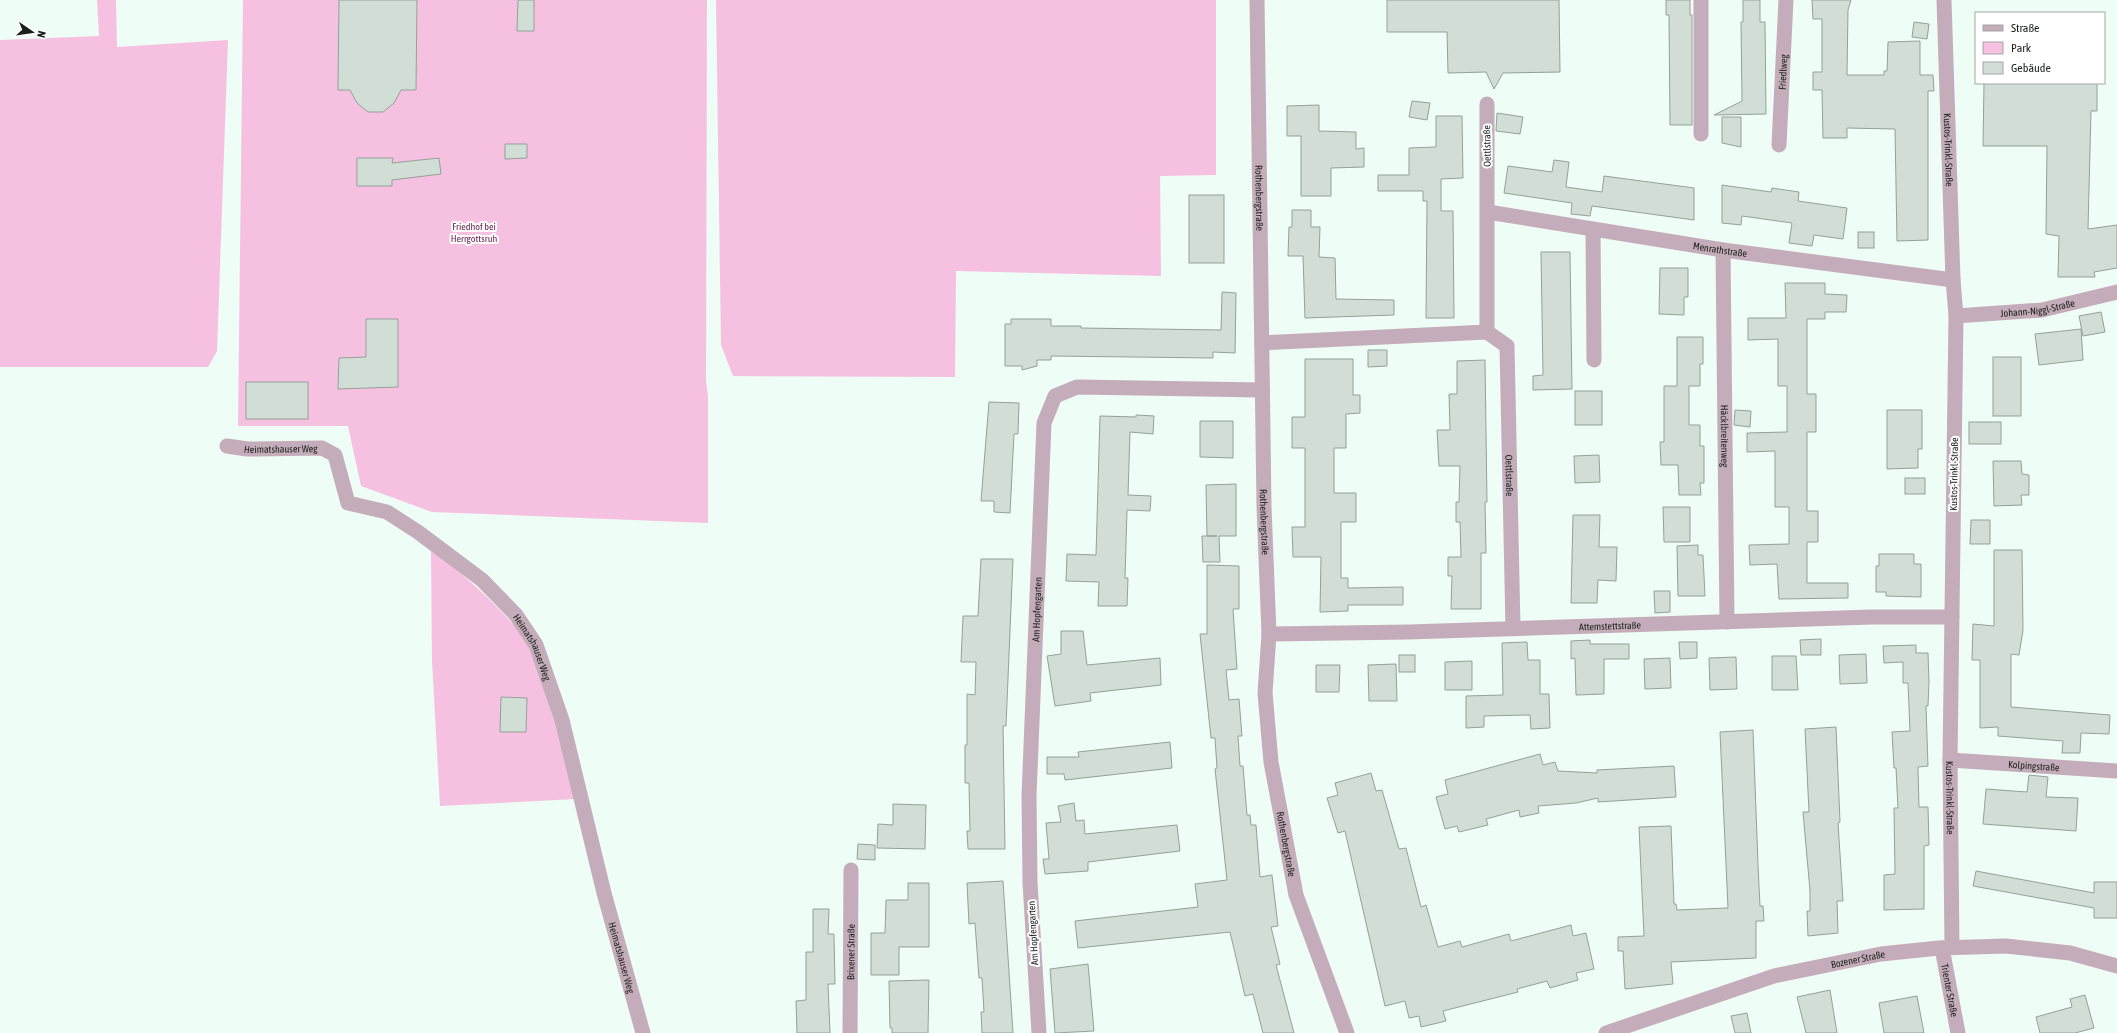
<svg xmlns="http://www.w3.org/2000/svg" width="2117" height="1033" viewBox="0 0 2117 1033" font-family="'Asap Condensed',sans-serif">
<style>
.green{fill:#f6c0e0}
.building{fill:#d0ded6;stroke:#93a199}
.lines{fill:none;stroke-linecap:round;stroke-linejoin:round}
.minor{stroke:#c5acba;stroke-width:15}
.labels{text-anchor:middle;dominant-baseline:central;stroke-width:4;stroke-linejoin:round;paint-order:stroke}
.street-label{font-size:10px;fill:#1a1f1c;stroke:#fff}
.park-label{font-size:10px;fill:#692853;stroke:#fff}
</style>
<rect width="100%" height="100%" fill="#eefdf5"/>
<!-- green -->
<g class="green">
<polygon points="97,0 116,0 117,47 228,40 217,351 208,367 0,367 0,40 99,36"/>
<polygon points="243,0 707,0 706,381 708,396 708,523 432,512 361,486 348,426 238,426"/>
<polygon points="716,0 1216,0 1216,175 1160,176 1161,276 956,271 955,377 733,376 721,345"/>
<path d="M 431,549 C 462,574 492,599 518,630 C 548,668 564,752 576,799 L 440,806 L 432,661 Z"/>
</g>
<!-- building -->
<g class="building">
<polygon points="339,0 417,0 416,90 401,90 394,103 383,112 368,112 357,103 350,90 338,90"/>
<polygon points="518,0 534,0 534,31 517,31"/>
<polygon points="1387,0 1559,0 1560,72 1503,73 1494,89 1486,72 1448,73 1447,32 1387,32"/>
<polygon points="1666,0 1690,0 1690,15 1692,15 1692,125 1670,125 1669,15 1666,15"/>
<polygon points="1743,0 1760,0 1760,22 1765,22 1766,114 1714,115 1742,101 1741,22 1743,22"/>
<polygon points="1812,0 1851,0 1848,10 1847,75 1884,75 1884,71 1887,71 1888,42 1920,41 1920,75 1933,75 1934,91 1928,91 1928,240 1897,241 1895,129 1847,128 1847,138 1823,138 1822,90 1813,90 1813,72 1822,72 1822,19 1813,19"/>
<polygon points="1914,22 1929,24 1927,39 1912,37"/>
<polygon points="1984,83 2097,83 2097,111 2091,111 2088,229 2117,225 2117,268 2094,272 2095,277 2058,277 2059,236 2046,234 2047,146 1983,146"/>
<polygon points="1412,101 1430,103 1427,120 1409,117"/>
<polygon points="1319,105 1319,131 1356,132 1356,149 1364,148 1364,167 1331,168 1331,196 1301,196 1301,136 1287,136 1287,106"/>
<polygon points="1497,113 1523,117 1520,134 1496,131"/>
<polygon points="1436,116 1462,116 1463,178 1441,179 1441,211 1453,211 1454,318 1426,318 1427,201 1423,201 1423,191 1378,191 1378,175 1409,175 1409,148 1436,147"/>
<polygon points="1722,117 1741,117 1741,147 1722,143"/>
<polygon points="505,144 527,144 527,158 505,159"/>
<polygon points="357,158 393,158 392,163 439,158 441,174 392,180 392,186 357,186"/>
<polygon points="1554,160 1569,162 1566,187 1602,192 1604,176 1694,188 1694,220 1592,206 1590,216 1571,214 1572,203 1504,193 1508,166 1552,172"/>
<polygon points="1722,185 1771,192 1772,188 1799,192 1798,201 1847,208 1843,239 1814,235 1812,246 1789,243 1792,223 1742,216 1741,225 1722,223"/>
<rect x="1189" y="195" width="35" height="68"/>
<polygon points="1292,210 1311,210 1311,227 1320,227 1319,257 1335,258 1336,299 1394,300 1394,315 1305,318 1303,256 1288,256 1289,227 1292,227"/>
<rect x="1858" y="232" width="16" height="16"/>
<polygon points="1541,252 1570,252 1572,389 1533,390 1533,376 1543,375"/>
<polygon points="1660,268 1688,268 1688,297 1684,297 1684,315 1659,314"/>
<polygon points="1785,283 1825,283 1825,294 1847,295 1846,312 1825,312 1825,319 1807,319 1807,394 1816,394 1816,432 1807,432 1807,511 1818,511 1818,542 1807,542 1807,583 1848,583 1848,598 1779,599 1777,564 1750,565 1749,545 1789,544 1789,507 1775,507 1775,451 1747,452 1747,433 1787,432 1787,386 1778,386 1778,339 1748,340 1748,318 1786,318"/>
<polygon points="1222,292 1236,293 1235,353 1213,352 1213,358 1051,356 1051,360 1037,360 1037,366 1022,370 1022,366 1005,366 1005,324 1011,324 1011,319 1051,319 1051,326 1081,326 1081,328 1221,330"/>
<polygon points="2101,312 2105,332 2083,336 2079,316"/>
<polygon points="366,319 398,319 398,387 338,389 339,358 366,357"/>
<polygon points="2081,329 2083,360 2039,365 2035,334"/>
<polygon points="1677,337 1703,337 1703,364 1700,364 1700,386 1689,386 1689,425 1700,425 1700,446 1704,446 1704,483 1700,483 1701,495 1679,495 1678,465 1661,465 1660,442 1664,442 1664,386 1677,386"/>
<polygon points="1368,350 1387,350 1387,366 1368,367"/>
<rect x="1993" y="357" width="28" height="59"/>
<polygon points="1305,359 1353,359 1353,395 1360,395 1360,413 1346,414 1346,448 1334,448 1334,493 1356,493 1356,522 1341,522 1341,578 1348,578 1348,588 1403,587 1403,605 1348,605 1348,611 1320,612 1321,557 1293,557 1292,527 1305,527 1305,448 1292,448 1292,417 1305,417"/>
<polygon points="1485,360 1487,502 1485,502 1486,553 1481,553 1481,609 1451,609 1452,576 1448,576 1448,557 1461,557 1460,522 1456,522 1456,502 1459,502 1460,466 1439,466 1437,430 1450,430 1449,394 1457,394 1457,361"/>
<rect x="246" y="382" width="62" height="37"/>
<rect x="1575" y="391" width="27" height="34"/>
<polygon points="989,402 1019,403 1018,434 1014,434 1010,513 994,512 994,501 981,501"/>
<polygon points="1735,410 1751,411 1750,427 1734,425"/>
<polygon points="1887,410 1922,410 1922,449 1918,449 1918,468 1887,469"/>
<polygon points="1136,415 1154,416 1153,434 1130,432 1128,495 1151,496 1150,511 1127,510 1125,578 1128,578 1127,606 1098,606 1099,582 1066,581 1067,554 1096,555 1100,416 1136,417"/>
<polygon points="1200,421 1233,421 1233,458 1200,457"/>
<rect x="1969" y="422" width="32" height="22"/>
<polygon points="1599,455 1600,482 1575,483 1574,456"/>
<polygon points="1993,461 2021,461 2022,474 2029,475 2029,495 2021,495 2022,505 1994,506"/>
<rect x="1905" y="478" width="20" height="16"/>
<polygon points="1236,484 1236,536 1219,536 1220,562 1203,562 1202,536 1217,536 1207,536 1206,485"/>
<polygon points="1663,507 1690,507 1690,542 1664,542"/>
<polygon points="1573,515 1600,515 1599,547 1617,547 1616,581 1598,580 1597,603 1571,603"/>
<polygon points="1971,520 1990,520 1990,544 1970,544"/>
<polygon points="1698,545 1698,555 1703,555 1705,596 1678,596 1677,546"/>
<polygon points="1994,550 2022,550 2023,630 2019,655 2011,654 2011,707 2110,715 2109,734 2081,733 2080,753 2062,753 2063,741 1998,736 1998,727 1980,728 1980,660 1972,660 1973,624 1994,626"/>
<polygon points="1879,554 1914,554 1914,564 1921,564 1921,597 1886,596 1886,592 1876,592 1876,566 1879,566"/>
<polygon points="981,559 1013,559 1006,726 1003,726 1005,849 968,849 967,831 970,831 969,783 965,783 965,745 967,745 967,694 975,695 976,662 961,662 963,616 978,616"/>
<polygon points="1207,565 1239,566 1239,609 1233,609 1237,669 1226,670 1229,700 1239,699 1242,736 1238,736 1240,766 1243,766 1247,815 1250,815 1251,825 1256,825 1260,877 1272,875 1278,926 1271,927 1280,964 1276,965 1294,1033 1263,1033 1253,994 1245,996 1230,932 1078,948 1075,921 1198,907 1195,884 1227,880 1215,769 1217,768 1215,738 1211,738 1200,634 1207,634"/>
<polygon points="1654,591 1670,591 1670,612 1655,613"/>
<polygon points="1061,631 1083,631 1087,665 1160,658 1161,685 1090,693 1091,701 1055,706 1047,656 1061,654"/>
<polygon points="1821,639 1821,655 1801,655 1800,640"/>
<polygon points="1590,640 1590,644 1629,644 1629,659 1604,659 1604,694 1576,695 1575,658 1571,659 1571,641"/>
<polygon points="1527,642 1528,660 1540,660 1540,694 1549,694 1550,728 1531,729 1530,715 1484,716 1484,727 1466,728 1466,696 1503,695 1502,643"/>
<polygon points="1679,642 1697,642 1697,658 1680,659"/>
<polygon points="1916,645 1916,653 1928,653 1929,682 1928,706 1926,706 1928,766 1918,767 1919,807 1928,807 1929,845 1924,846 1924,909 1884,910 1884,875 1895,874 1894,808 1898,808 1896,768 1894,768 1892,732 1910,731 1908,683 1903,683 1903,662 1884,663 1883,646"/>
<polygon points="1866,654 1867,683 1840,684 1839,655"/>
<rect x="1399" y="655" width="16" height="17"/>
<polygon points="1772,656 1796,656 1798,690 1772,690"/>
<polygon points="1736,657 1737,689 1710,690 1709,658"/>
<polygon points="1670,658 1671,688 1645,689 1644,659"/>
<polygon points="1472,661 1472,690 1445,690 1445,662"/>
<polygon points="1396,664 1397,701 1369,701 1368,665"/>
<polygon points="1316,665 1340,665 1339,692 1316,692"/>
<polygon points="501,697 527,698 526,732 500,732"/>
<polygon points="1836,727 1840,822 1838,823 1843,901 1837,901 1838,933 1808,936 1807,911 1810,911 1810,891 1803,812 1809,812 1805,729"/>
<polygon points="1753,730 1758,865 1760,906 1763,906 1764,921 1756,921 1756,958 1671,962 1673,984 1625,989 1623,951 1618,951 1618,937 1644,936 1639,827 1671,826 1674,904 1676,904 1677,910 1728,908 1720,732"/>
<polygon points="1170,742 1172,768 1065,780 1064,774 1047,774 1047,757 1079,757 1078,752"/>
<polygon points="1540,754 1543,765 1555,762 1558,771 1597,773 1597,770 1674,766 1676,797 1598,802 1598,798 1576,803 1538,806 1539,813 1520,817 1519,810 1486,819 1488,825 1459,832 1457,826 1445,829 1436,797 1448,794 1445,780"/>
<polygon points="1371,773 1376,791 1382,790 1399,849 1406,848 1421,907 1426,905 1438,947 1460,941 1462,947 1509,934 1511,941 1571,925 1573,936 1586,933 1594,969 1576,973 1578,980 1550,988 1547,981 1517,989 1518,992 1443,1011 1446,1021 1421,1027 1419,1016 1409,1018 1405,1001 1385,1006 1345,831 1338,833 1327,798 1338,795 1335,783"/>
<polygon points="2029,775 2048,777 2046,797 2078,798 2076,831 1983,824 1986,789 2027,792"/>
<polygon points="1074,803 1076,821 1084,820 1085,834 1177,825 1180,851 1088,862 1088,871 1045,874 1043,859 1049,859 1046,823 1061,822 1058,806"/>
<polygon points="893,804 926,805 925,849 877,848 878,824 893,825"/>
<polygon points="858,844 875,845 875,860 857,859"/>
<polygon points="1976,871 2094,893 2094,882 2117,882 2117,918 2094,918 2094,908 1973,886"/>
<polygon points="1003,881 1013,1033 982,1033 981,1012 984,1012 982,978 979,978 975,923 969,924 967,883"/>
<polygon points="908,883 929,883 929,947 899,947 899,975 871,975 871,933 885,933 886,900 908,900"/>
<polygon points="813,909 829,909 828,934 834,934 835,984 828,984 830,1033 797,1033 796,1001 806,1000 806,952 813,952"/>
<polygon points="1088,964 1094,1031 1055,1033 1050,969"/>
<polygon points="929,980 928,1033 892,1033 892,1028 890,1028 889,981"/>
<polygon points="1830,990 1837,1033 1806,1033 1797,997"/>
<polygon points="2085,995 2094,1028 2075,1033 2040,1033 2036,1017 2072,1007 2070,999"/>
<polygon points="1917,996 1924,1033 1884,1033 1879,1003"/>
<polygon points="1747,1013 1751,1033 1735,1033 1731,1016"/>
</g>
<g class="lines">
<!-- minor -->
<g class="minor">
<path id="s1" d="M 1257,0 L 1264,506 L 1269,634 L 1265,693 L 1271,762 L 1296,895 L 1347,1033"/>
<path id="s2" d="M 1944,0 L 1953,280 L 1956,316 L 1950,760 L 1952,947"/>
<path id="s3" d="M 1487,104 L 1487,332 L 1507,346 L 1513,628"/>
<polyline points="1701,134 1701,0"/>
<path id="s4" d="M 1779,145 L 1786,0"/>
<path id="s5" d="M 1488,212 L 1723,250 L 1953,280"/>
<polyline points="1593,230 1594,360"/>
<path id="s6" d="M 1723,250 L 1727,622"/>
<path id="s7" d="M 1956,316 L 2042,310 L 2117,292"/>
<polyline points="1262,343 1487,332"/>
<path id="s8" d="M 227,446 L 247,449 L 322,448 L 335,455 L 348,503 L 387,512 L 418,532 L 482,580 L 516,615 L 536,645 L 562,720 L 604,893 L 643,1033"/>
<path id="s9" d="M 1269,634 L 1409,632 L 1872,617 L 1952,617"/>
<path id="s10" d="M 1950,760 L 2117,771"/>
<path id="s11" d="M 1942,948 L 1958,1033"/>
<path id="s12" d="M 850,1033 L 851,870"/>
<path id="s13" d="M 1039,1033 L 1030,882 L 1029,796 L 1044,423 L 1055,396 L 1077,387 L 1262,390"/>
<path id="s14" d="M 1606,1033 L 1774,976 L 1881,954 L 1939,948 L 2006,946 L 2070,953 L 2117,966"/>
</g>
</g>
<g class="labels">
<!-- street labels -->
<g class="street-label">
<text stroke="none"><textPath href="#s4" startOffset="73">Friedlweg</textPath></text>
<text transform="translate(1487 146) rotate(-91)">Oettlstraße</text>
<text stroke="none"><textPath href="#s2" startOffset="150">Kustos-Trinkl-Straße</textPath></text>
<text stroke="none"><textPath href="#s1" startOffset="198">Rothenbergstraße</textPath></text>
<text stroke="none"><textPath href="#s5" startOffset="235">Menrathstraße</textPath></text>
<text stroke="none"><textPath href="#s7" startOffset="82">Johann-Niggl-Straße</textPath></text>
<text stroke="none"><textPath href="#s6" startOffset="186">Häcklbreitenweg</textPath></text>
<text stroke="none"><textPath href="#s8" startOffset="54">Heimatshauser Weg</textPath></text>
<text transform="translate(1954 474) rotate(-89)">Kustos-Trinkl-Straße</text>
<text stroke="none"><textPath href="#s3" startOffset="382">Oettlstraße</textPath></text>
<text stroke="none"><textPath href="#s1" startOffset="522">Rothenbergstraße</textPath></text>
<text stroke="none"><textPath href="#s13" startOffset="424">Am Hopfengarten</textPath></text>
<text stroke="none"><textPath href="#s9" startOffset="341">Attemstettstraße</textPath></text>
<text stroke="none"><textPath href="#s8" startOffset="402">Heimatshauser Weg</textPath></text>
<text stroke="none"><textPath href="#s10" startOffset="84">Kolpingstraße</textPath></text>
<text stroke="none"><textPath href="#s2" startOffset="798">Kustos-Trinkl-Straße</textPath></text>
<text stroke="none"><textPath href="#s1" startOffset="846">Rothenbergstraße</textPath></text>
<text transform="translate(1033 933) rotate(-93)">Am Hopfengarten</text>
<text stroke="none"><textPath href="#s12" startOffset="81">Brixener Straße</textPath></text>
<text stroke="none"><textPath href="#s8" startOffset="726">Heimatshauser Weg</textPath></text>
<text stroke="none"><textPath href="#s14" startOffset="263">Bozener Straße</textPath></text>
<text stroke="none"><textPath href="#s11" startOffset="43">Trienter Straße</textPath></text>
</g>
<!-- park labels -->
<g class="park-label">
<text x="474" y="226">Friedhof bei<tspan x="474" dy="12">Herrgottsruh</tspan></text>
</g>
</g>
<!-- legend -->
<rect x="1975" y="12" width="130" height="72" fill="#ffffff" stroke="#a3a5a4"/>
<rect x="1983" y="25" width="20" height="6" fill="#c5acba" stroke="#a3a5a4"/>
<text x="2011" y="32" font-size="12" fill="#1a1f1c">Straße</text>
<rect x="1983" y="42" width="20" height="12" fill="#f6c0e0" stroke="#a3a5a4"/>
<text x="2011" y="52" font-size="12" fill="#1a1f1c">Park</text>
<rect x="1983" y="62" width="20" height="12" fill="#d0ded6" stroke="#a3a5a4"/>
<text x="2011" y="72" font-size="12" fill="#1a1f1c">Gebäude</text>
<!-- north arrow -->
<g transform="translate(32 32) rotate(103)" stroke="#ffffff" stroke-width="3" paint-order="stroke">
<path d="M0-3L7 15L0 10L-7 15Z" fill="#1a1f1c"/>
<text y="-6" font-size="11" font-weight="bold" text-anchor="middle" fill="#1a1f1c">N</text>
</g>
</svg>
